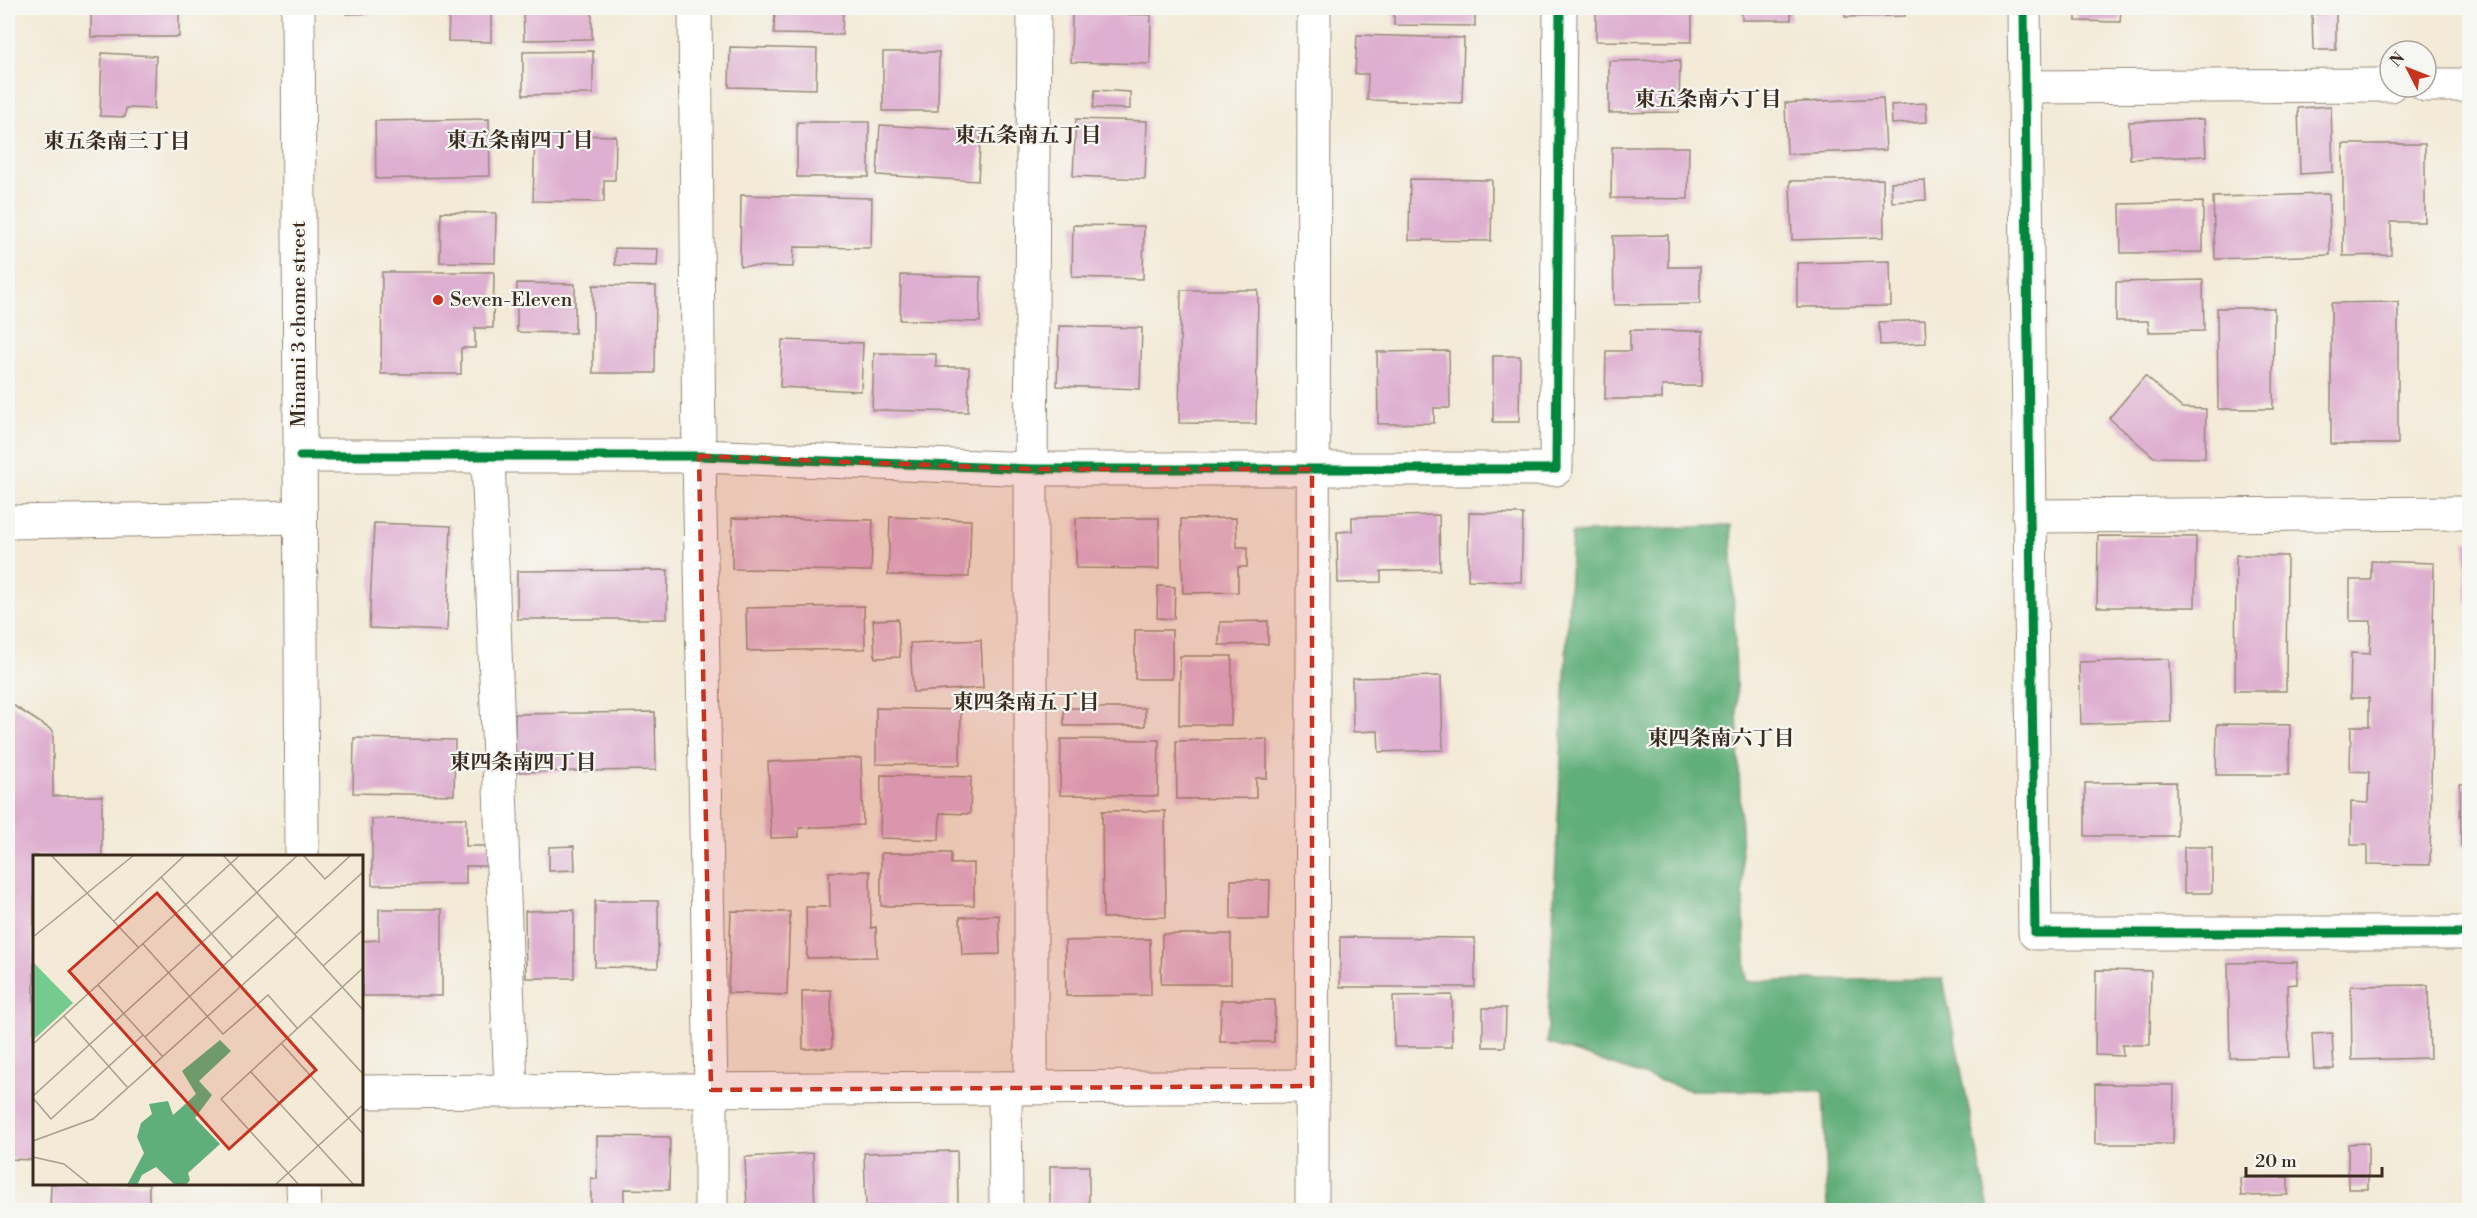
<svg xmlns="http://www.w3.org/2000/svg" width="2477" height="1218" viewBox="0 0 2477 1218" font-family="'Libre Bodoni','Noto Serif JP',serif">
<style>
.forest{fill:#60ae79;stroke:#4e6c4c;stroke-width:1.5}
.building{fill:#deafd0}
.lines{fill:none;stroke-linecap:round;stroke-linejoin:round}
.minor-casing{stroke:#978a7a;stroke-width:35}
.minor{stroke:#fff;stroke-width:33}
.cycleway-casing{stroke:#f6f6f2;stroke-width:13}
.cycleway{stroke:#00873e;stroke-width:9}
.marked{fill:#c8321e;fill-opacity:0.2;stroke:#c8321e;stroke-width:4.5;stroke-dasharray:12 8;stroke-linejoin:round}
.poi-dot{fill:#c8321e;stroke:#f6f6f2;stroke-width:2}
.labels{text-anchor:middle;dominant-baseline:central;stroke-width:4.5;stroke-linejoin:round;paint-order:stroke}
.poi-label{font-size:20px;fill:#3b2a1e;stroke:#f6f6f2;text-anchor:start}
.street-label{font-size:20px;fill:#3b2a1e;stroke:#f6f6f2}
.neighbourhood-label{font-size:21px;font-weight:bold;fill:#3b2a1e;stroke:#f6f6f2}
.inset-road{fill:none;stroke:#a99d8d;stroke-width:1.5}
.view{fill:#c8321e;fill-opacity:0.15;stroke:#c8321e;stroke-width:3}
.inset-edge{fill:none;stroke:#3b2a1e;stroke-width:3}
</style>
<rect width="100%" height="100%" fill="#f6f6f2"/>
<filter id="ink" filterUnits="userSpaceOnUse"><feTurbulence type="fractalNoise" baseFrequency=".0167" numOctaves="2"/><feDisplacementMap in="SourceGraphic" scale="12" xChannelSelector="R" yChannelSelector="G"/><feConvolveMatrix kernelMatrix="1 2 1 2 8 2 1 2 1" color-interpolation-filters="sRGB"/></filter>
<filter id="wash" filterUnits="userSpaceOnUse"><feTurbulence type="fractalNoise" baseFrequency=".008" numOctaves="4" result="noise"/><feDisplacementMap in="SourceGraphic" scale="24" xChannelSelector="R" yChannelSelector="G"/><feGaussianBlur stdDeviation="1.35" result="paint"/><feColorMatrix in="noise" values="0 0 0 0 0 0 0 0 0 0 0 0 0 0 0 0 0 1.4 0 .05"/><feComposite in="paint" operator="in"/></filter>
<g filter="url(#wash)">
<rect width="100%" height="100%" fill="#f3ead7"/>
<!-- forest -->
<polygon class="forest" points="1731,525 1746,981 1943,979 1989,1210 1828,1210 1823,1091 1688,1090 1547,1043 1572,533"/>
<g id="blocks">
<!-- building -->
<g class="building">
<polygon points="91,8 193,8 193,13 179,12 179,37 91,37"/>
<polygon points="346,8 385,8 385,13 346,14"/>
<polygon points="449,8 491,8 491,42 448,41"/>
<polygon points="523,8 592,8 592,39 524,40"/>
<polygon points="775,8 843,8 842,35 774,34"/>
<polygon points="1394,8 1475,8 1475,26 1394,25"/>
<polygon points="1596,8 1692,8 1692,42 1596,41"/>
<rect x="1742" y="8" width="49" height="12"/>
<polygon points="1845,8 1905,8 1905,16 1845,17"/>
<polygon points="2076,8 2121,8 2120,22 2076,21"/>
<polygon points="1072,13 1151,15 1150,64 1071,62"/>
<polygon points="2336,13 2336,50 2313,50 2312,14"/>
<polygon points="1357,35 1464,38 1462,103 1367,100 1368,74 1355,74"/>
<polygon points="730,47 817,49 816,89 729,87"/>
<polygon points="593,51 593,94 523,95 523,52"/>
<polygon points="883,52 939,52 938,111 883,111"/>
<polygon points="102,53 156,56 154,109 126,108 125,117 100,116"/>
<polygon points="1680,60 1679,112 1609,113 1609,61"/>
<polygon points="1095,90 1130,92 1130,109 1093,108"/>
<polygon points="1883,98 1886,150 1787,154 1785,103"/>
<polygon points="1926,103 1927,122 1892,124 1891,105"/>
<polygon points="2331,106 2333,172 2300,174 2298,108"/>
<polygon points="489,119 490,176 376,179 375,121"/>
<polygon points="1076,119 1147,121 1145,179 1073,176"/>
<polygon points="2204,119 2206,156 2130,159 2129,122"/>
<rect x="797" y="122" width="72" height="55"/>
<polygon points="880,125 981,131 978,181 877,175"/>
<polygon points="535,134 616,136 615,180 604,180 604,202 533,201"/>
<polygon points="2343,144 2425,144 2425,222 2391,222 2391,255 2343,256"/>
<polygon points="1612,147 1689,147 1688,199 1611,198"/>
<polygon points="1410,179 1492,180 1491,241 1409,240"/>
<polygon points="1883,179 1884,237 1792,240 1790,181"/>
<polygon points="1925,180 1926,200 1892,202 1891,182"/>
<polygon points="2329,194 2330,255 2215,259 2213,197"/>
<polygon points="741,195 872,198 871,248 794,247 793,267 740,266"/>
<polygon points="2203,202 2203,252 2121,253 2120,204"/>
<polygon points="441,212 496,213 495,263 440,262"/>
<polygon points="1073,225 1144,226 1143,279 1072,277"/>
<polygon points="1668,235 1668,267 1700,267 1700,304 1614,305 1613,236"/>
<polygon points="615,248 658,249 657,266 615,265"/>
<polygon points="1890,261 1891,306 1797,307 1797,263"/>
<polygon points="382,272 494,272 493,328 475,328 475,348 461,348 461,374 381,374"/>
<polygon points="901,275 981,277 980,322 900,320"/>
<polygon points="2203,280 2204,331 2149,332 2148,321 2116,321 2116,282"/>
<polygon points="517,283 575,284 575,333 517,332"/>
<polygon points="593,285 656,286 655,373 593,373"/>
<polygon points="1181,290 1258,290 1256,424 1179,423"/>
<polygon points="2398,302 2398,444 2331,444 2331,303"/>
<polygon points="2217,308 2274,308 2273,409 2218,409"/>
<polygon points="1925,320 1926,343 1880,345 1879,322"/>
<polygon points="1059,326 1142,328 1140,389 1057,386"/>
<polygon points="1630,330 1703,331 1702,386 1662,386 1662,399 1605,399 1606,351 1630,351"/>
<polygon points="782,340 863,343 861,391 780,387"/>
<polygon points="1449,351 1450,408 1434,408 1434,423 1378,424 1377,352"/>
<polygon points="874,353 936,354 936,367 969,367 968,412 872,410"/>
<polygon points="1493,356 1520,356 1519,422 1493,422"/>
<polygon points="2145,376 2182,408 2206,409 2205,458 2154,457 2109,418"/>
<polygon points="1469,513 1523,514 1521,582 1468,580"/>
<polygon points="1439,515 1440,570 1381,571 1381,582 1338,583 1337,532 1352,531 1352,517"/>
<polygon points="890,517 971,520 969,577 888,575"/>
<polygon points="732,518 873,520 871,571 732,569"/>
<polygon points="1076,518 1159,518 1159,569 1076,568"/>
<polygon points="1236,518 1237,547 1247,547 1247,567 1238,567 1238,592 1183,593 1181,519"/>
<polygon points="374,523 451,526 447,631 369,628"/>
<polygon points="2098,536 2196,537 2195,607 2097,607"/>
<polygon points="2470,540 2470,603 2466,603 2465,541"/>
<polygon points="2236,555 2287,556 2286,691 2235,691"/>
<polygon points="2371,561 2434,563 2430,865 2367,864 2367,845 2351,845 2351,802 2368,803 2369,772 2350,771 2351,726 2369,726 2369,698 2350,698 2351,653 2370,654 2371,621 2350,621 2350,580 2371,580"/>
<polygon points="668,570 667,619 517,619 517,571"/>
<polygon points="1158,586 1175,587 1174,619 1157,618"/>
<polygon points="864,606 865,649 747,651 746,608"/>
<polygon points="898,619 900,657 875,658 873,620"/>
<polygon points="1268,621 1268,644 1219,645 1220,622"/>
<rect x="1135" y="630" width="37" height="49"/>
<polygon points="981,640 983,688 913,692 910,643"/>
<polygon points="1180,656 1232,656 1231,725 1179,725"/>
<polygon points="2169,659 2171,722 2081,724 2079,662"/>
<polygon points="1441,676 1443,750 1379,752 1378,731 1353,732 1352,678"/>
<polygon points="8,702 53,731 53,796 102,796 102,856 34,856 34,1160 8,1159"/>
<polygon points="876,708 961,710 960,765 876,764"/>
<rect x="1064" y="708" width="81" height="18"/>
<polygon points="655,712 656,770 515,772 515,714"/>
<polygon points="2217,724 2290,725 2289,775 2216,775"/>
<polygon points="354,738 455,740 454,795 353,793"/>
<polygon points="1061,739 1159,740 1158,796 1060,795"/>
<polygon points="1267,739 1267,778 1256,778 1256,798 1177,799 1176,741"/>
<polygon points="861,758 863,825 799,828 799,837 771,838 768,762"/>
<polygon points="881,775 971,777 970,814 940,813 939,840 880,838"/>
<polygon points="2176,782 2177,836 2085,836 2085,783"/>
<polygon points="2460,784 2470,784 2470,845 2461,846"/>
<polygon points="1102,811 1165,811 1166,917 1103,918"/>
<polygon points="466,818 466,846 492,846 492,866 466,866 466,884 372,885 372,819"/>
<polygon points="574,846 575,870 549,871 549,847"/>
<rect x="2184" y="847" width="28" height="46"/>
<polygon points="881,853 951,853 951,864 974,863 974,905 881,906"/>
<polygon points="870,871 871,928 876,927 877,957 807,958 806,907 830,907 829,872"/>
<polygon points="1231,880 1270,880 1269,919 1231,919"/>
<polygon points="595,901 658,901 658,968 595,967"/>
<polygon points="379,909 442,909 442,996 362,996 362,941 379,940"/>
<polygon points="574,910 574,978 526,978 525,911"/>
<polygon points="731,911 790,912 787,995 728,993"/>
<polygon points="999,915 1000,954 962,955 960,917"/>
<polygon points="1162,934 1231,934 1231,984 1161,984"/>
<polygon points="1340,937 1475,938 1475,987 1340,987"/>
<polygon points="1150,939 1151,995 1066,996 1065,941"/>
<polygon points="2297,962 2297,984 2287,985 2289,1057 2230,1058 2228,963"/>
<polygon points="2096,970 2151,971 2150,1045 2122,1045 2123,1056 2095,1055"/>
<polygon points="2428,985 2430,1058 2352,1060 2351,986"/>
<polygon points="831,990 832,1048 803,1049 802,991"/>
<polygon points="1452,995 1452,1047 1394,1047 1393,996"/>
<polygon points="1221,1000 1275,1000 1274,1042 1220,1042"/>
<polygon points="1483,1008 1506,1008 1505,1047 1483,1047"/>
<polygon points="2332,1033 2334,1069 2314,1069 2312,1034"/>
<polygon points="2095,1084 2174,1085 2173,1144 2095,1144"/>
<polygon points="597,1136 670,1137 669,1190 624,1189 624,1210 591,1210 591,1178 597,1179"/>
<polygon points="2368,1143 2368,1189 2348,1189 2348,1144"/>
<polygon points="957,1151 958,1204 866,1206 864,1153"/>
<polygon points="813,1153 815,1210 747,1210 745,1157"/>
<rect x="1050" y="1166" width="39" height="44"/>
<polygon points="2288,1177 2288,1195 2241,1196 2240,1178"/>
<polygon points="51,1184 149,1184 149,1210 50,1210"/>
</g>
</g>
</g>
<g filter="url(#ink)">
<use href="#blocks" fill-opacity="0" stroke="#978a7a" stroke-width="1.5"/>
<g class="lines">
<defs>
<g id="minor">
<polyline points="298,8 302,856"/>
<polyline points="695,8 699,456 711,1090 711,1210"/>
<polyline points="2024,8 2035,933 2470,933"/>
<polyline points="2426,85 2470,85"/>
<polyline points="2025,87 2390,85"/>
<polyline points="300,456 699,456 1031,469 1556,469 1560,8"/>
<polyline points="488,456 511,1091"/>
<polyline points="2029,516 2470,513"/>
<polyline points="8,522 300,517"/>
<polyline points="1031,1087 1031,469 1034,8"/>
<polyline points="1005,1088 1006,1210"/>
<polyline points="362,1092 1312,1086"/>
<polyline points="303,1184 304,1210"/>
<polyline points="1312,1210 1314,8"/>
</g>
</defs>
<!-- minor casing -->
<use href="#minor" class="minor-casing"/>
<!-- minor -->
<use href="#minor" class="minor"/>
<defs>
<g id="cycleway">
<polyline points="2024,8 2035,933 2470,933"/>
<polyline points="300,456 699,456 1031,469 1556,469 1560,8"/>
</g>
</defs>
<!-- cycleway casing -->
<use href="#cycleway" class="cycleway-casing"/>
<!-- cycleway -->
<use href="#cycleway" class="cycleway"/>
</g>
</g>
<!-- marked area -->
<path class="marked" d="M 699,456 L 1031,469 L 1312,469 L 1312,1086 L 711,1090 Z"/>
<!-- markers -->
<circle class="poi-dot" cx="438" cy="300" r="6"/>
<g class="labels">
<!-- poi labels -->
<g class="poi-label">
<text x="450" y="300">Seven-Eleven</text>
</g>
<!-- street labels -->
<g class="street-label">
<text transform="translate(299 324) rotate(-90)">Minami 3 chome street</text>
</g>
<!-- neighbourhood labels -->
<g class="neighbourhood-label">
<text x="1708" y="100">東五条南六丁目</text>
<text x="1028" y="136">東五条南五丁目</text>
<text x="520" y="141">東五条南四丁目</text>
<text x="117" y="142">東五条南三丁目</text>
<text x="1026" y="703">東四条南五丁目</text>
<text x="1721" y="739">東四条南六丁目</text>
<text x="523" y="763">東四条南四丁目</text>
</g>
</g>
<!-- overview -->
<g transform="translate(33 855)">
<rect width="330" height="330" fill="#f3ead7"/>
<path d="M 0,107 L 40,148 L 0,185 Z" fill="#75ca8e"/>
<path d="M 187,185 L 198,196 L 166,226 L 179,240 L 162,263 L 187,289 L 155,318 L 157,325 L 153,330 L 142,330 L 123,312 L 109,320 L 104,330 L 94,330 L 111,298 L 104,282 L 108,268 L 119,259 L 116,249 L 135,246 L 140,260 L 148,253 L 163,239 L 149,216 Z" fill="#60ae79"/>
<path class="inset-road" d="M 18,0 L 106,93M 190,0 L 330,155M 270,0 L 292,24 L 318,0M 128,22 L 200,103M 81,66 L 152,0M 262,79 L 330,17M 0,82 L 101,0M 110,89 L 190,179 L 235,140 L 264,173M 290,111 L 330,75M 65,130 L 130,202M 31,161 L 95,233M 277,161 L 330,219M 112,182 L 245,61M 248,188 L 330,279M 0,189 L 207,0M 217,216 L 321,330M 0,241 L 265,0M 0,243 L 18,264 L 110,180M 0,286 L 60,264 L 264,81M 0,302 L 31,309 L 57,330M 242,330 L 330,250M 266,330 L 188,244 L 330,113"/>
<path class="view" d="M 124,38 L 283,215 L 196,294 L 36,116 Z"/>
<rect width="330" height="330" class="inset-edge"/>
</g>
<!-- margin -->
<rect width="2477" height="1218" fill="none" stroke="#f6f6f2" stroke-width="30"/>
<!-- north arrow -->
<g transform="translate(2408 69) rotate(312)"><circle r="28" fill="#f6f6f2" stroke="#aba49d" stroke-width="1.5"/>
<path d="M0-4.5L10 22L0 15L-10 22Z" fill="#c8321e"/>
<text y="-9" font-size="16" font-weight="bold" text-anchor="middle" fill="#3b2a1e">N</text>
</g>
<!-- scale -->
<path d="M2246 1167v9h136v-9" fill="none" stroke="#3b2a1e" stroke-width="3"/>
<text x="2255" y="1167" font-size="18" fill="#3b2a1e" stroke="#f6f6f2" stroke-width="4.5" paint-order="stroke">20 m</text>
</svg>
